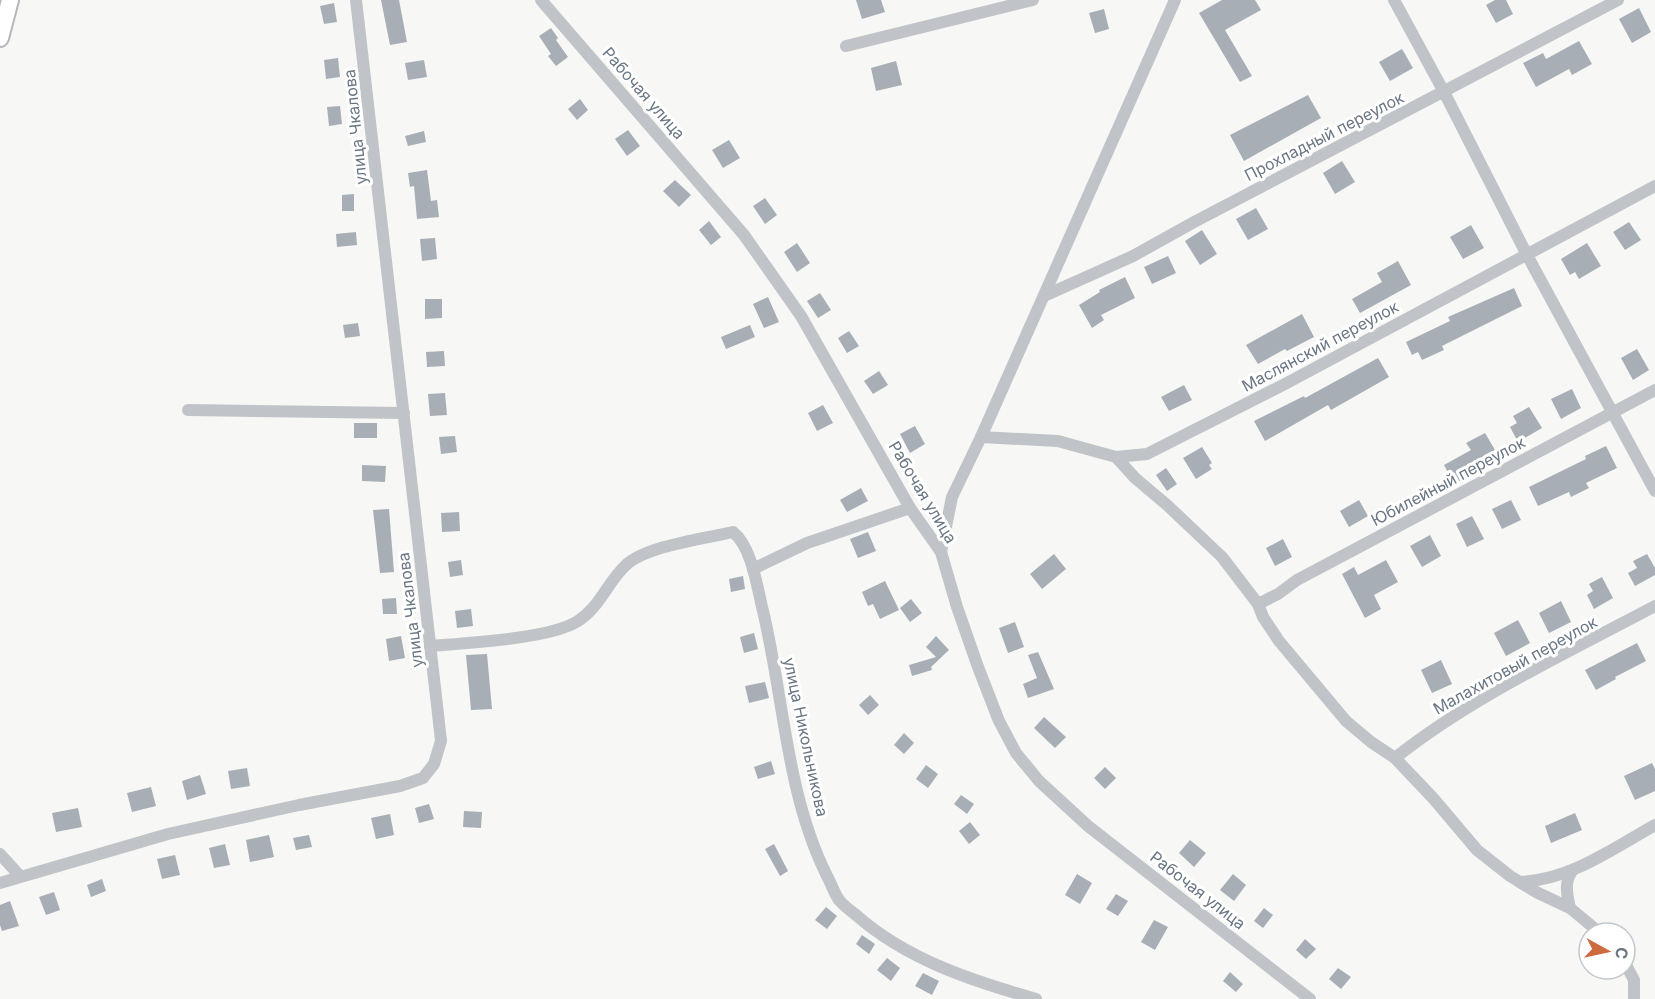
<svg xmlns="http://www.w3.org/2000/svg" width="1655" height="999" viewBox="0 0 1655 999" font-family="Inter,sans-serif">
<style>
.building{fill:#a8aeb5}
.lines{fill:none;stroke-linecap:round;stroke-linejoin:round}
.major-casing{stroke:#b4b7bb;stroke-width:20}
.minor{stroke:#c0c3c7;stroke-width:12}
.major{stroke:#fff;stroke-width:16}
.labels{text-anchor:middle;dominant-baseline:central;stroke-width:6;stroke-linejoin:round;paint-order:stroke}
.street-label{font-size:16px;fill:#6a7683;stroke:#fff}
</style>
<rect width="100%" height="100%" fill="#f7f8f5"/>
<!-- building -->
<g class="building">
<polygon points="381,0 399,0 407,42 390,45"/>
<polygon points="856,0 881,0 885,12 862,19"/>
<polygon points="1222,0 1255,0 1261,10 1225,30 1252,76 1240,82 1199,13"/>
<polygon points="1495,0 1506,0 1513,14 1496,23 1486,5"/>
<polygon points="334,3 337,22 324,24 320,6"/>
<polygon points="1639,8 1651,32 1632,43 1619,19"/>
<polygon points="1104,9 1109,29 1095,33 1089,13"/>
<polygon points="551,28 558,38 556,40 568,57 556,66 548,56 551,54 539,36"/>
<polygon points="1579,41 1592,64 1572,75 1569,69 1536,87 1523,63 1543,53 1546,59"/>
<polygon points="1402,49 1413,68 1390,81 1379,62"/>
<polygon points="338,58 340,77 326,79 324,60"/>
<polygon points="424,60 427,77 408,80 405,63"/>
<polygon points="896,61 902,85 876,91 871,68"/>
<polygon points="1308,95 1321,118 1244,161 1230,135"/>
<polygon points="580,99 588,110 577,120 568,109"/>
<polygon points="340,106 342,124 329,126 327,107"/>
<polygon points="628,130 640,146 627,156 615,139"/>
<polygon points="424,131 426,142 408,146 405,136"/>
<polygon points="729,140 740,158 723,168 712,150"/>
<polygon points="1342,161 1355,182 1335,194 1323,173"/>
<polygon points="427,170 431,201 437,200 439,217 417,219 414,186 410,187 408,173"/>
<polygon points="675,180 691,195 679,207 663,191"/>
<polygon points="354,194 354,211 342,211 342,195"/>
<polygon points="765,198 777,215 765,224 753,206"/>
<polygon points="1256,208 1268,229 1248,240 1236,219"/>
<polygon points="709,221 721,237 711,245 699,230"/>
<polygon points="1629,222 1641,240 1625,250 1613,232"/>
<polygon points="1471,225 1484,248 1463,259 1450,237"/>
<polygon points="1202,230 1217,254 1200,265 1185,241"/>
<polygon points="356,232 357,245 337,247 336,234"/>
<polygon points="435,238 437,259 422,261 420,239"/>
<polygon points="797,243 810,263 797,272 784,252"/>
<polygon points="1587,243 1601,266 1579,279 1575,272 1570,275 1561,259"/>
<polygon points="1168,256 1176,273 1152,284 1144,267"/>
<polygon points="1398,261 1411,285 1360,313 1352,299 1382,282 1377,273"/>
<polygon points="1125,277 1135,298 1101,315 1104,320 1092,328 1079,305 1100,292 1099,290"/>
<polygon points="1514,288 1522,306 1442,346 1444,350 1422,360 1418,352 1412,355 1406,342 1450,321 1448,317"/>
<polygon points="820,293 831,310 818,318 807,301"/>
<polygon points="768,297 779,322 764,328 753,304"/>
<polygon points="425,299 442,299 442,318 425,319"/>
<polygon points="1302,314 1314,337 1287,351 1285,349 1258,364 1246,345"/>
<polygon points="358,323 360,336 345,338 343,325"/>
<polygon points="750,325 755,337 726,349 721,337"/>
<polygon points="849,331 859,346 847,353 838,338"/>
<polygon points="1637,349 1649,370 1633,380 1621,358"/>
<polygon points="444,351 445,366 427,367 426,352"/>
<polygon points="1378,358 1389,377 1331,410 1328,405 1265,441 1254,421 1304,396 1305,398"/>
<polygon points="879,371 888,385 873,394 864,381"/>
<polygon points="1184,385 1192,400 1169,411 1161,397"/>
<polygon points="1572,389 1581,408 1561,419 1551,399"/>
<polygon points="445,393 447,415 430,416 428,394"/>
<polygon points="823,405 833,423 817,431 808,413"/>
<polygon points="1529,407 1542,428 1518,442 1510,427 1517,423 1513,416"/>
<rect x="354" y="423" width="23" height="15"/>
<polygon points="915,426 925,444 910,453 900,434"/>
<polygon points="1485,433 1495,450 1465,466 1470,475 1454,484 1444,465 1471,450 1466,443"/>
<polygon points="455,436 457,452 441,454 439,437"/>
<polygon points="1606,446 1617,468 1586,483 1589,488 1571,497 1569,492 1538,506 1529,487 1586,459 1585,456"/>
<polygon points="1202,447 1212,463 1209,465 1212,469 1196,479 1183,458"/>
<polygon points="362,465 386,466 385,482 362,481"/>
<polygon points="1166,468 1177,484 1167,491 1156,475"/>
<polygon points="861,488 868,501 847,512 840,500"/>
<polygon points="1359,500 1368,516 1349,527 1340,511"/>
<polygon points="1511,500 1521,520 1502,529 1492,509"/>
<polygon points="389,509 394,572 380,573 373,510"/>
<polygon points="459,512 460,531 442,532 441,513"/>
<polygon points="1472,516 1484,539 1467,547 1456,524"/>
<polygon points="868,532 876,551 858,558 850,539"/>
<polygon points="1430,535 1441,556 1422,567 1410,546"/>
<polygon points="1283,539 1292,557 1275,566 1266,548"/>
<polygon points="1054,554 1066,569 1042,589 1030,574"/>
<polygon points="1647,554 1655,568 1655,575 1635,586 1628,573 1637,568 1633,561"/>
<polygon points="461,560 463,575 450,577 448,562"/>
<polygon points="1386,560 1398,582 1374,595 1381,609 1365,618 1342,574 1354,567 1358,575"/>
<polygon points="743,576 745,589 731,592 729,579"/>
<polygon points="1602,577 1613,598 1594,609 1587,595 1593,591 1589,584"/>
<polygon points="885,581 899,610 880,619 873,604 868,606 862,592"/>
<polygon points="396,598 397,614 383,614 382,599"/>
<polygon points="911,599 922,613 910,622 900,608"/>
<polygon points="1561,601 1571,622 1549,633 1539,613"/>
<polygon points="471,609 473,626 457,628 455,611"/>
<polygon points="1518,620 1530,643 1506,656 1494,633"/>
<polygon points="1015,622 1024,647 1008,653 999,628"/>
<polygon points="754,633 758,649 744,653 740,637"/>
<polygon points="401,636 405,658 389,661 386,639"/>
<polygon points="936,636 949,650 931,667 932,670 912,676 909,665 936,657 926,647"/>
<polygon points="1637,643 1646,661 1615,677 1616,679 1596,690 1585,670"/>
<polygon points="1038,652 1054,689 1028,698 1023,684 1037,678 1028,655"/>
<polygon points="487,654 492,709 471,710 466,655"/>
<polygon points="1441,660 1452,684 1432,693 1421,670"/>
<polygon points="765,682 769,698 749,703 745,686"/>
<polygon points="870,695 879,705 868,715 859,705"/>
<polygon points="1044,717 1066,737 1055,748 1034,728"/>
<polygon points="904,733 914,743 904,754 894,745"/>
<polygon points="771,761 775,774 758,779 754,767"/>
<polygon points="1652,763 1655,769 1655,791 1635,800 1624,776"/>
<polygon points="926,765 938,774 928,788 916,779"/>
<polygon points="1105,767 1116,778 1105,789 1094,778"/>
<polygon points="247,768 250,786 231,789 228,771"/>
<polygon points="200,775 206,794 187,800 182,781"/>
<polygon points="151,787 156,806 132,812 127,793"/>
<polygon points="961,795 974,804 967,814 954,804"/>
<polygon points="429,804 434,819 419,823 415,808"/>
<polygon points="78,808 82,827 56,832 52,813"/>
<polygon points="464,811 482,812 481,828 463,827"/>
<polygon points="1575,813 1582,830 1551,843 1545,826"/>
<polygon points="390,814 394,835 376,839 371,818"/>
<polygon points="970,822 980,835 969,844 959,831"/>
<polygon points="269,835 274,857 250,862 246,840"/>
<polygon points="309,835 312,847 296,850 293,838"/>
<polygon points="1190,840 1206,853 1194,867 1179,853"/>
<polygon points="225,844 230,865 214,868 209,848"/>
<polygon points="774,844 788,871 780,876 765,849"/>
<polygon points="175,855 180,875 162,879 157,859"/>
<polygon points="1077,874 1092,883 1080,904 1065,895"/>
<polygon points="1233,874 1246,885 1234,901 1220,890"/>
<polygon points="102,879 106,891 91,897 87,885"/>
<polygon points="54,892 60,910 46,915 39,897"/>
<polygon points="1116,894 1128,901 1118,916 1106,909"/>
<polygon points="10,901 19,926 2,931 0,925 0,905"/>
<polygon points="826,907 837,916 827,929 815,920"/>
<polygon points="1264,908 1273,915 1263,928 1254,921"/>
<polygon points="1154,920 1168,927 1155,950 1141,942"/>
<polygon points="862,935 875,944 869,954 856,944"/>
<polygon points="1305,939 1316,949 1306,959 1296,950"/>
<polygon points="887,958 900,968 891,981 877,970"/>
<polygon points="1338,968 1351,977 1341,989 1329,979"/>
<polygon points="1230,972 1243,984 1236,992 1223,981"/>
<polygon points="923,973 939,981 932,995 915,986"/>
</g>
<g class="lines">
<defs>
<polyline id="major" points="0,38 10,0"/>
</defs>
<!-- major casing -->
<use href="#major" class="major-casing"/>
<!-- minor -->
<g class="minor">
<polyline points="541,0 744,235 801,316 910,508 941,552 957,607 978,667 999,721 1016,753 1039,781 1088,826 1310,999"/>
<polyline points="1394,0 1444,92 1527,255 1655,491"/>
<polyline points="846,46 1033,0"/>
<polyline points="1044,296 1133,256 1196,221 1618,0"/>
<polyline points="188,410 404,413"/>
<polyline points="981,437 1058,441 1116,457 1147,454 1285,384 1655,186"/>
<polyline points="1116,457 1135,478 1167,505 1222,557 1258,604 1263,617 1279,641 1346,721 1371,742 1395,758 1433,798 1477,850 1510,876 1536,892 1570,908 1600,933"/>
<polyline points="941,552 952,497 981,437 1175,0"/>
<polyline points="753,569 807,543 910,508"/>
<polyline points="1258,604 1278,594 1297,580 1655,390"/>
<path d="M 430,646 C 466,643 550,639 578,621 C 600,607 607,583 625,566 C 645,546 703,539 733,532 C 752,547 757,587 763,611 C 784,698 786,794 827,876 C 831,883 834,893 839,900 C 844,906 851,911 856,915 C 907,960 973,981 1036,999"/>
<path d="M 1395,758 C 1473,696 1567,653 1655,606"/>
<polyline points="0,854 20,876"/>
<path d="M 1520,882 C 1570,880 1612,849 1655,825"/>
<polyline points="0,883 168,834 299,805 400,786 423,778 434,764 441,741 437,705 356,0"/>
<path d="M 1570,908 C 1567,894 1564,883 1572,871"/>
<polyline points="1625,963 1634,980 1634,999"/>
</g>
<!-- major -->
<use href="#major" class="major"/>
</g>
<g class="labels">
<!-- street labels -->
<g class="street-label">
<text transform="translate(644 93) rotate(49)">Рабочая улица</text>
<text transform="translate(355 127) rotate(-96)">улица Чкалова</text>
<text transform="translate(1324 136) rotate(-27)">Прохладный переулок</text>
<text transform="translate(1320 346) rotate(-28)">Маслянский переулок</text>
<text transform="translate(1448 481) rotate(-28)">Юбилейный переулок</text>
<text transform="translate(923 492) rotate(59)">Рабочая улица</text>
<text transform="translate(410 610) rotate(-97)">улица Чкалова</text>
<text transform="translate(1515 665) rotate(-29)">Малахитовый переулок</text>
<text transform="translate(806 737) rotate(78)">улица Никольникова</text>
<text transform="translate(1198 890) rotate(38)">Рабочая улица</text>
</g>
</g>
<!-- north arrow -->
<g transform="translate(1607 951) rotate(98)"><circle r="28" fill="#ffffff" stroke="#c3c8cd" stroke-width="1.5"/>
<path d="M0-4.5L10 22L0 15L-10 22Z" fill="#ce6a3f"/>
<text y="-9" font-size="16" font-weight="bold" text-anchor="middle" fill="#6a7683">С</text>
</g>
</svg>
